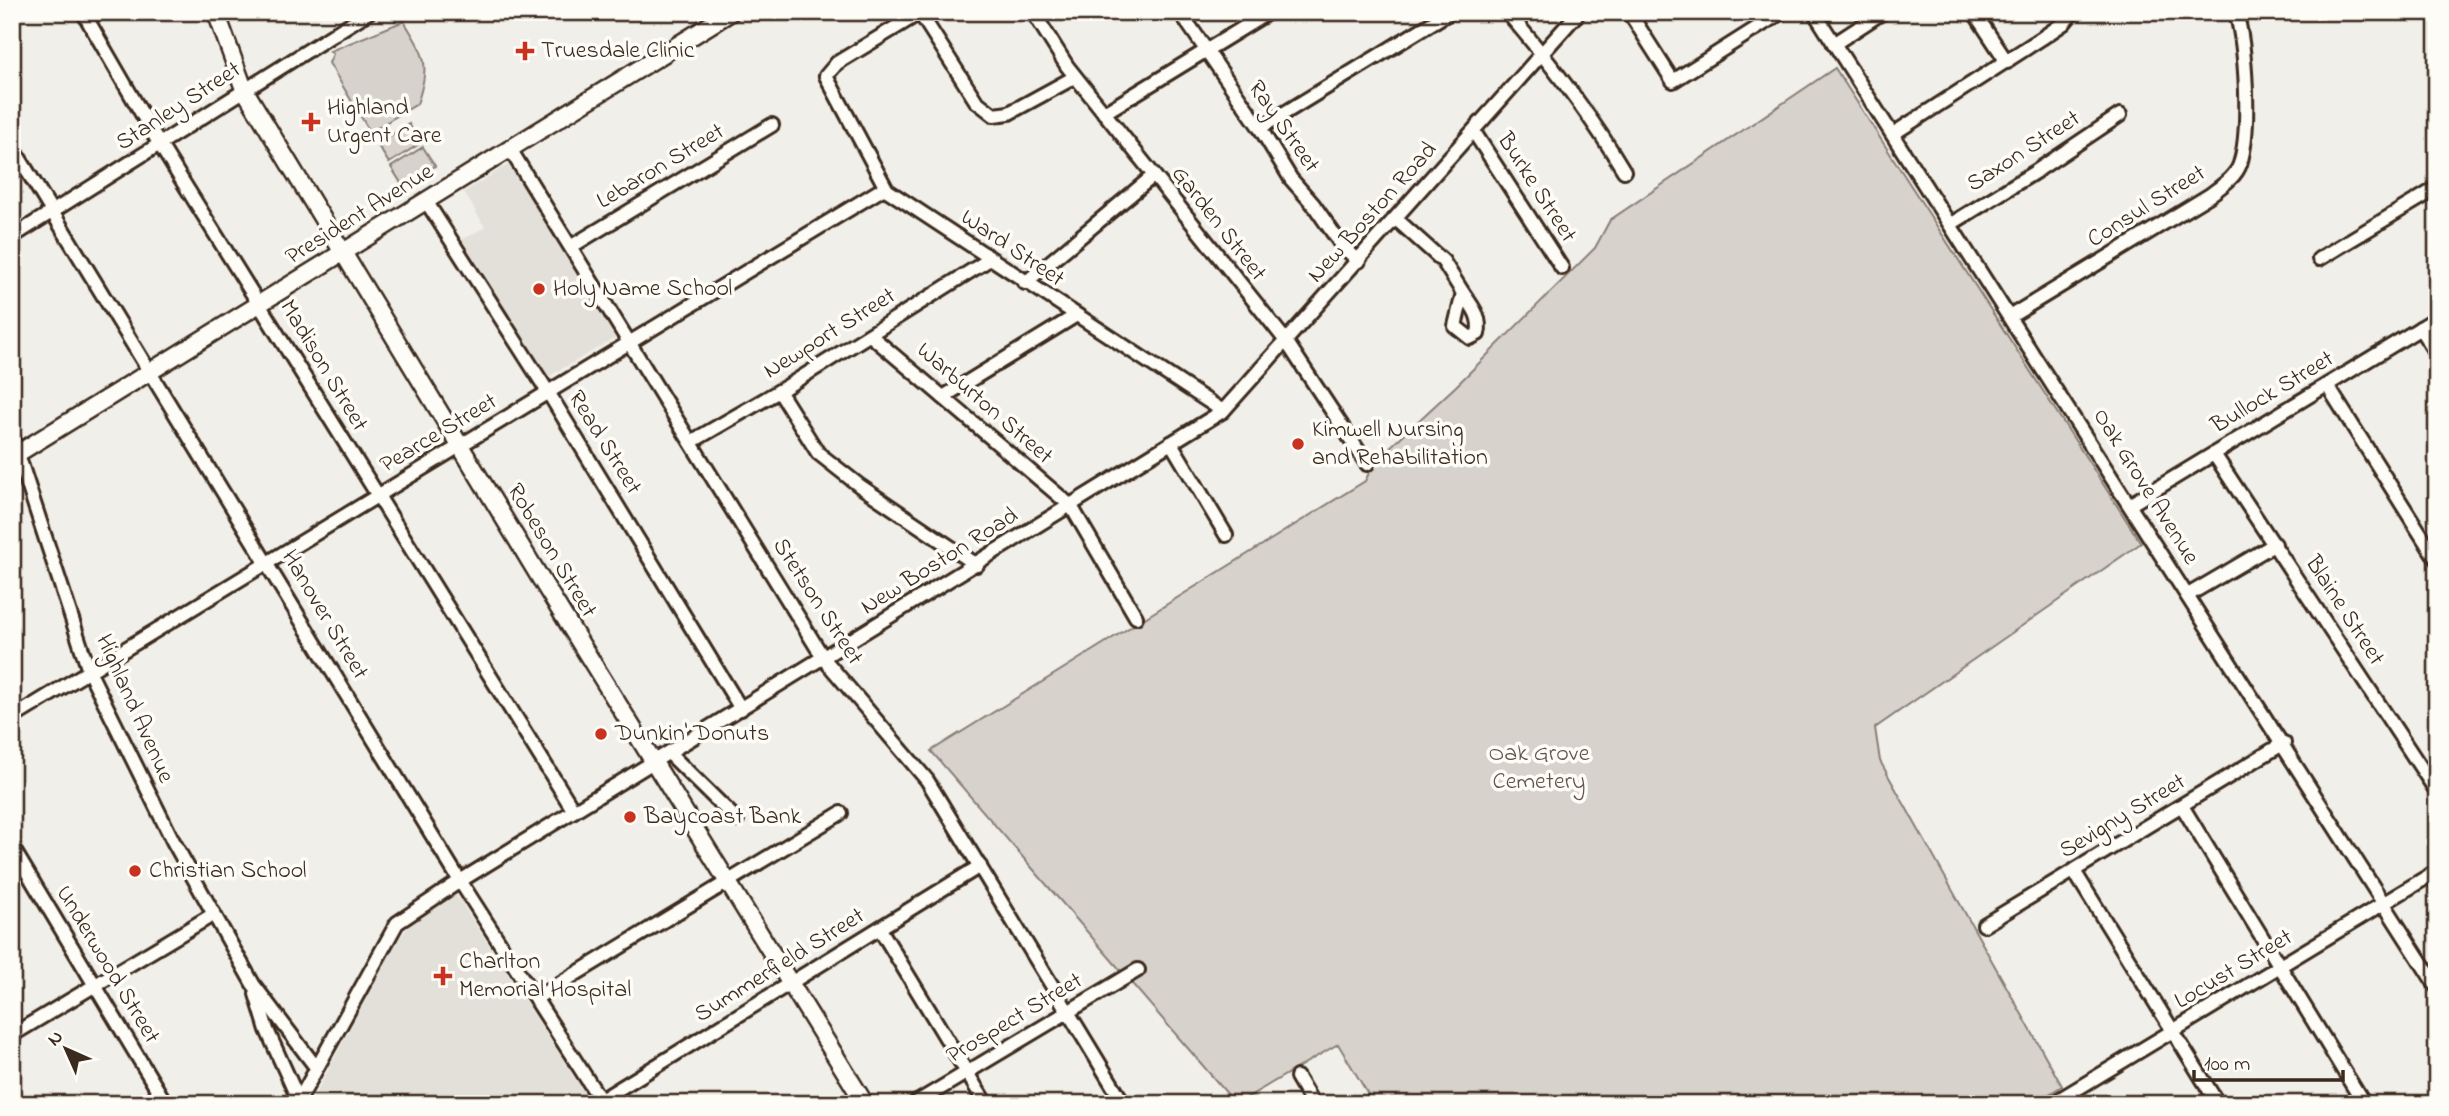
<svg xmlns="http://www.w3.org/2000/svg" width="2449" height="1116" viewBox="0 0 2449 1116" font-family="'Indie Flower',sans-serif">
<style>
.built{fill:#e3e0da}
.green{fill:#d7d2cc;stroke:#897e75;stroke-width:2}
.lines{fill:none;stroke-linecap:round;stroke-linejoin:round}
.minor-casing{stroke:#3b2a1e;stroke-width:18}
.major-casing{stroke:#3b2a1e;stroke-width:21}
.minor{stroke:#fdfcf7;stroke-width:12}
.major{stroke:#fdfcf7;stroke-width:16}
.poi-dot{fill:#c8321e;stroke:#fdfcf7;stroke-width:2.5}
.labels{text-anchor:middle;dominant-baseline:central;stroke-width:7;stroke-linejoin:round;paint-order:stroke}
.poi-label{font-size:24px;fill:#3b2a1e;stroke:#fdfcf7;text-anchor:start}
.street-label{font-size:24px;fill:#3b2a1e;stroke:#fdfcf7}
.park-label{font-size:24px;fill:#62544a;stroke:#fdfcf7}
</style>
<rect width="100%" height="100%" fill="#f1efea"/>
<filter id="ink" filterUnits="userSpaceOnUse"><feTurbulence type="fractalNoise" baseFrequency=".0143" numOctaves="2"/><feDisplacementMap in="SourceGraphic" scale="14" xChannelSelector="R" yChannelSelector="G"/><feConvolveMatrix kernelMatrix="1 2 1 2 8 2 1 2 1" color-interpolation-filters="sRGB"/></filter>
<g filter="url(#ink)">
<!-- built -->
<g class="built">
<polygon points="509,164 615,338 546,378 462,240 485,227 464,192"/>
<polygon points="455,893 592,1104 310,1104 396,942 411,924"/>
</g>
<!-- green -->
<g class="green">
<path d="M 404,21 C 425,56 431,63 417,104 L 370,132 L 329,63 L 333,54 L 330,51 Z"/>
<polygon points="1835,68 2141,543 1875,728 1880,761 2062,1086 2033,1104 1374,1104 1338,1044 1236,1104 931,751 1365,481 1375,461 1456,386 1595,248 1610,220"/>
<polygon points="409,124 421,143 389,163 377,144"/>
<polygon points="423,147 435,166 403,186 391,167"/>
</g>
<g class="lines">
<defs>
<g id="minor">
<polyline points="83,12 160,145 574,811"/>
<polyline points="921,12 837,63 826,76 887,190 1223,411"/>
<polyline points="1033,12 1067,66 1286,341 1367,464"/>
<polyline points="1180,12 1260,128 1291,179 1313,204 1343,247 1359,261"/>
<path d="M 1507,12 C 1550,62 1590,114 1624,171"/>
<polyline points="1629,12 1673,81 1782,12"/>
<polyline points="1814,12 2437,987"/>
<polyline points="1974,12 2007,62"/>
<polyline points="920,13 976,101 994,115 1009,113 1075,77"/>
<polyline points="1834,44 1883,12"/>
<polyline points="1104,113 1269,12"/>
<polyline points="1260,128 1450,12"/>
<polyline points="1474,132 1562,268"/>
<polyline points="1893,134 2042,38 2064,23 2073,12"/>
<polyline points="12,146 460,881 603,1104"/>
<polyline points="510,149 824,659 927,780 1124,1104"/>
<polyline points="426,201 548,392 741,709"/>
<polyline points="1396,219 1443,261 1463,293"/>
<polyline points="1951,224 2035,172 2120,115"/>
<polyline points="12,237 369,12"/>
<polyline points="572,246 772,125"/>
<polyline points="2319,259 2437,188"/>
<polyline points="1025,283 1153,176"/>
<path d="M 1463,293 C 1473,307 1482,318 1478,334 L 1470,338 L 1455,326 Z"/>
<path d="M 2011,316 L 2210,195 C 2220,187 2236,177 2240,164 C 2251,129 2246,48 2236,12"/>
<polyline points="2420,328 2437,355"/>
<polyline points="870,335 1071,506 1136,617"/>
<polyline points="2327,385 2437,560"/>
<polyline points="779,391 818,453 860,486 977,565"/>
<polyline points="943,397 1075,316"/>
<polyline points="12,436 89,671 173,841 253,984 315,1066"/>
<polyline points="691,442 786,387 990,259"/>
<polyline points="1171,443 1226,535"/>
<polyline points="2214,454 2437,792"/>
<polyline points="2131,504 2437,318"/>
<polyline points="2188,595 2275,544"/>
<polyline points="12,718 884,188 887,190"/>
<polyline points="669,753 737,820"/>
<polyline points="2182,806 2364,1104"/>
<polyline points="12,847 166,1104"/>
<polyline points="2074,871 2218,1104"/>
<polyline points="1984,925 2284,743"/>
<polyline points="880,929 986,1104"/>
<polyline points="256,994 267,1030 299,1101"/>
<polyline points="536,998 841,813"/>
<polyline points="12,1035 214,914"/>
<polyline points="1297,1077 1313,1104"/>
<polyline points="601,1100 980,866"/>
<polyline points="297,1104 397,923 460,881 1223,411 1579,12"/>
<polyline points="914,1104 1138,970"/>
<polyline points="2052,1104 2437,871"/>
</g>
<g id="major">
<polyline points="216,12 244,89 542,581 865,1104"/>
<polyline points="12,457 731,12"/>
</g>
</defs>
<!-- minor casing -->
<use href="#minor" class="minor-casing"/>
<!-- major casing -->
<use href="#major" class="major-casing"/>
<!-- minor -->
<use href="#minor" class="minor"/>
<!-- major -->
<use href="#major" class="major"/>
</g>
</g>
<!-- markers -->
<g class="poi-dot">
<path d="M521.5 40.5h7v7h7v7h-7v7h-7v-7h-7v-7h7z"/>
<path d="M307.5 111.5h7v7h7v7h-7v7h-7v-7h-7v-7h7z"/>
<circle cx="539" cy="289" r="7"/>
<circle cx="1298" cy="444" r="7"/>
<circle cx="601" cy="734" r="7"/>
<circle cx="630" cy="817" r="7"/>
<circle cx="135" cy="871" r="7"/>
<path d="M439.5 965.5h7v7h7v7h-7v7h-7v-7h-7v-7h7z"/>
</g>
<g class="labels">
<!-- poi labels -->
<g class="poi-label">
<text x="541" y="51">Truesdale Clinic</text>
<text x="327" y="108">Highland<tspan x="327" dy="28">Urgent Care</tspan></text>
<text x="553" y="289">Holy Name School</text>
<text x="1312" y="430">Kimwell Nursing<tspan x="1312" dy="28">and Rehabilitation</tspan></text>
<text x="615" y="734">Dunkin' Donuts</text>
<text x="644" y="817">Baycoast Bank</text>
<text x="149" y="871">Christian School</text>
<text x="459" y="962">Charlton<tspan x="459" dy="28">Memorial Hospital</tspan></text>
</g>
<!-- street labels -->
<g class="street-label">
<text transform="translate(179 107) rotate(-33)">Stanley Street</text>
<text transform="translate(1283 127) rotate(55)">Ray Street</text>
<text transform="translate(2024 152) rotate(-33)">Saxon Street</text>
<text transform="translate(661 167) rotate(-31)">Lebaron Street</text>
<text transform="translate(1536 188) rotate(57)">Burke Street</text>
<text transform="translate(2147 207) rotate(-32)">Consul Street</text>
<text transform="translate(1373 213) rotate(-48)">New Boston Road</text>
<text transform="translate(360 215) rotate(-32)">President Avenue</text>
<text transform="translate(1218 224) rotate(52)">Garden Street</text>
<text transform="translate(1012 249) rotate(34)">Ward Street</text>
<text transform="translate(830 334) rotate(-32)">Newport Street</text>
<text transform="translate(323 366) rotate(59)">Madison Street</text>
<text transform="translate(2273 393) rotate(-31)">Bullock Street</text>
<text transform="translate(984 404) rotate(41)">Warburton Street</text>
<text transform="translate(439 434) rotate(-31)">Pearce Street</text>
<text transform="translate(604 443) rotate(58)">Read Street</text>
<text transform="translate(2145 487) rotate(58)">Oak Grove Avenue</text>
<text transform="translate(551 551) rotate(59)">Robeson Street</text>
<text transform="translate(940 562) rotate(-32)">New Boston Road</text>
<text transform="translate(817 602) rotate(57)">Stetson Street</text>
<text transform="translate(2344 611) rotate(57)">Blaine Street</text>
<text transform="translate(324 615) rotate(59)">Hanover Street</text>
<text transform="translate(134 709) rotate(66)">Highland Avenue</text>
<text transform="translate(2123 817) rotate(-31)">Sevigny Street</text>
<text transform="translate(107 965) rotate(59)">Underwood Street</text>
<text transform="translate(780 966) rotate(-32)">Summerfield Street</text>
<text transform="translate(2234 970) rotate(-31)">Locust Street</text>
<text transform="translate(1015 1019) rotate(-31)">Prospect Street</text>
</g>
<!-- park labels -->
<g class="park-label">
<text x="1539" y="754">Oak Grove<tspan x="1539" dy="28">Cemetery</tspan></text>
</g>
</g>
<!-- margin -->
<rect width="2449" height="1116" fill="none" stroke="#fdfcf7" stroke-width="42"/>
<rect x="21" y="21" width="2407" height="1074" fill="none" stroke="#3b2a1e" stroke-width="2.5" filter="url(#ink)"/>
<!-- north arrow -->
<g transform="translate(66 1049) rotate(315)" stroke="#fdfcf7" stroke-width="5" paint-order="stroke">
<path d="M0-5L12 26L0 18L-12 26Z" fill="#3b2a1e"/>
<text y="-10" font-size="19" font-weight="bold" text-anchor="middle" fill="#3b2a1e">N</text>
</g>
<!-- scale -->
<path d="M2194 1070v10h149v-10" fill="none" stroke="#3b2a1e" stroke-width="3.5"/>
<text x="2204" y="1070" font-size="21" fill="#3b2a1e" stroke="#fdfcf7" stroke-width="5" paint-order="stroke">100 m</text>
</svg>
